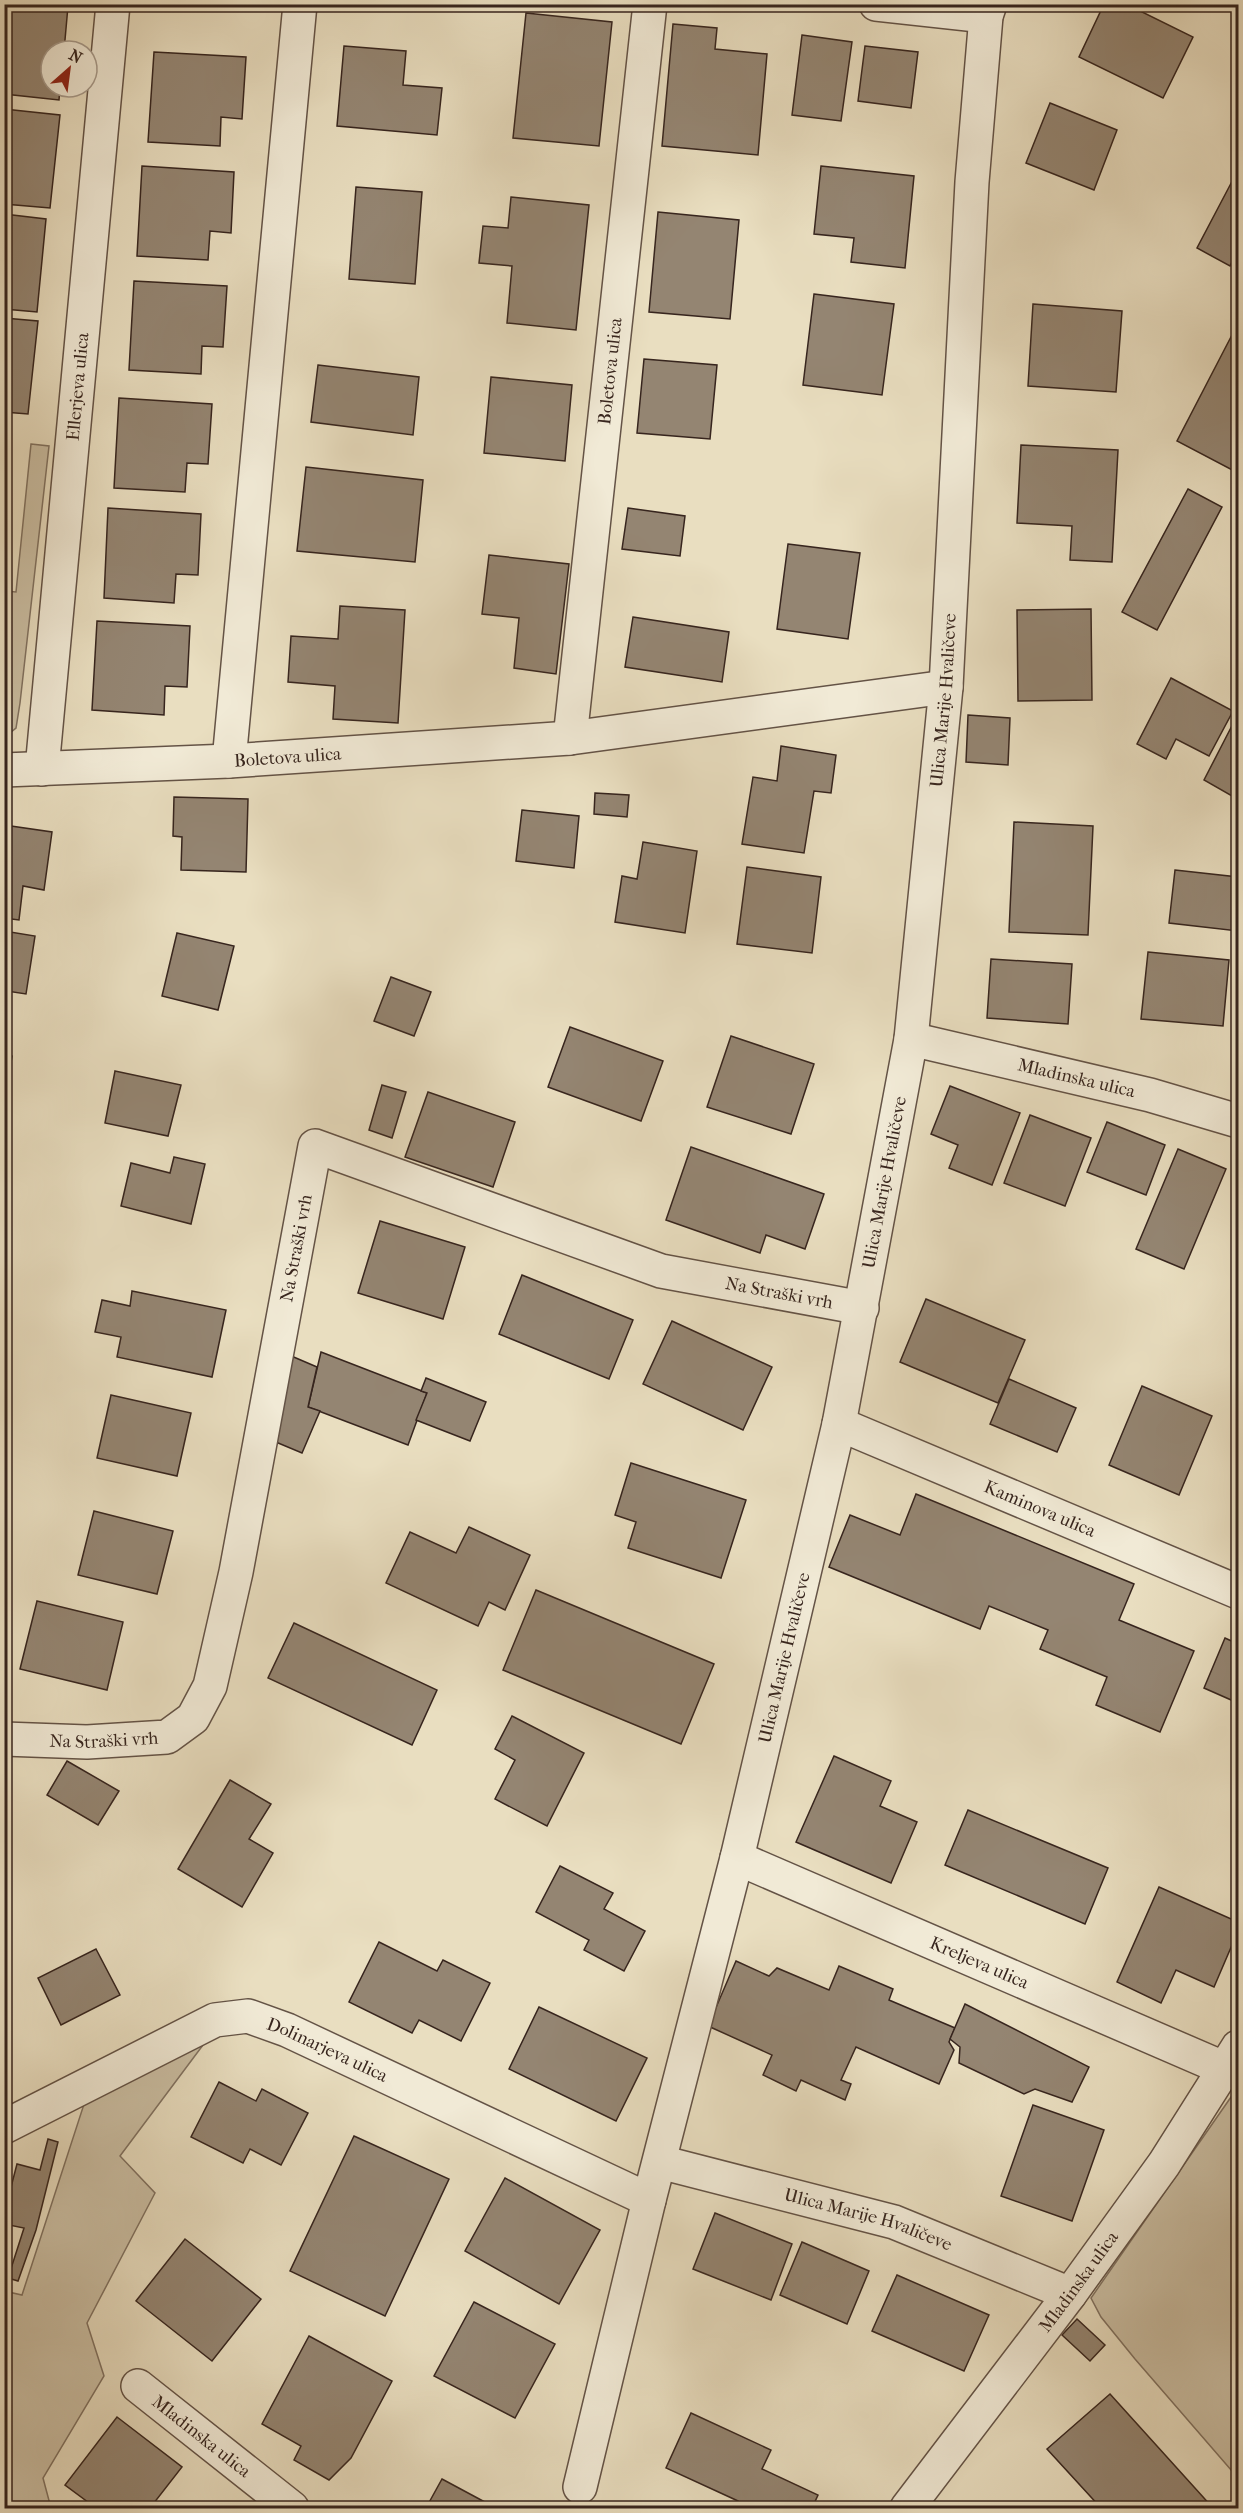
<svg xmlns="http://www.w3.org/2000/svg" width="1243" height="2513" viewBox="0 0 1243 2513" font-family="'IM FELL French Canon',serif">
<style>
.green{fill:#cbbfa4;stroke:#817261;stroke-width:1.5}
.building{fill:#948572;stroke:#37251e;stroke-width:1.5}
.lines{fill:none;stroke-linecap:round;stroke-linejoin:round}
.street-casing{stroke:#645346;stroke-width:36}
.street{stroke:#f1ead6;stroke-width:33}
.labels{text-anchor:middle;dominant-baseline:central;stroke-width:5;stroke-linejoin:round;paint-order:stroke}
.street-label{font-size:18px;fill:#37251e;stroke:#f1ead6}
</style>
<rect width="100%" height="100%" fill="#e9dec0"/>
<filter id="stains"><feTurbulence type="fractalNoise" baseFrequency=".00333" numOctaves="4"/><feColorMatrix values="0 0 0 0 .2 0 0 0 0 .09 0 0 0 0 .02 0 0 0 .5 -.17"/></filter>
<radialGradient id="worn" r=".72"><stop offset=".6" stop-color="#630" stop-opacity="0"/><stop offset="1" stop-color="#630" stop-opacity=".3"/></radialGradient>
<!-- green -->
<g class="green">
<polygon points="31,444 49,446 20,703 16,728 5,737 5,591 16,592"/>
<polygon points="203,2045 120,2156 155,2193 87,2323 104,2376 43,2478 51,2508 11,2508 4,2467 4,2291 22,2295 86,2098"/>
<polygon points="1238,2087 1238,2478 1135,2359 1101,2317 1091,2298"/>
</g>
<!-- building -->
<g class="building">
<polygon points="4,4 68,6 64,51 51,51 51,87 60,87 59,100 4,94"/>
<polygon points="1104,4 1126,4 1193,37 1163,98 1079,57"/>
<polygon points="1177,4 1191,4 1188,10"/>
<polygon points="526,13 612,22 599,146 513,138"/>
<polygon points="673,24 717,28 715,49 767,54 758,155 662,146"/>
<polygon points="802,35 852,42 841,121 792,115"/>
<polygon points="344,46 406,51 403,85 442,88 437,135 337,126"/>
<polygon points="865,46 918,52 911,108 858,101"/>
<polygon points="154,52 246,57 242,119 221,117 220,146 148,142"/>
<polygon points="1050,103 1117,130 1094,190 1026,163"/>
<polygon points="4,109 60,115 50,208 4,204"/>
<polygon points="142,166 234,172 231,233 210,231 208,260 137,256"/>
<polygon points="821,166 914,176 905,268 851,262 854,238 814,234"/>
<polygon points="1238,170 1238,249 1230,266 1197,248"/>
<polygon points="356,187 422,192 415,284 349,279"/>
<polygon points="511,197 589,205 576,330 507,323 512,266 479,263 483,226 508,228"/>
<polygon points="658,212 739,220 730,319 649,312"/>
<polygon points="4,214 46,219 37,312 4,309"/>
<polygon points="134,281 227,286 223,347 202,346 201,374 129,370"/>
<polygon points="814,294 894,304 882,395 803,385"/>
<polygon points="1033,304 1122,311 1116,392 1028,386"/>
<polygon points="4,318 38,321 28,414 4,412"/>
<polygon points="1233,333 1238,336 1238,473 1177,441"/>
<polygon points="644,359 717,365 710,439 637,433"/>
<polygon points="318,365 419,377 413,435 311,422"/>
<polygon points="491,377 572,385 565,461 484,453"/>
<polygon points="119,398 212,404 208,464 187,463 185,492 114,488"/>
<polygon points="1021,445 1118,450 1112,562 1070,560 1072,526 1017,523"/>
<polygon points="306,467 423,480 415,562 297,551"/>
<polygon points="1188,489 1222,507 1157,630 1122,612"/>
<polygon points="108,508 201,514 198,575 176,574 174,603 104,598"/>
<polygon points="628,508 685,516 680,556 622,549"/>
<polygon points="788,544 860,553 848,639 777,629"/>
<polygon points="489,555 569,564 556,674 514,668 519,618 482,614"/>
<polygon points="340,606 405,610 398,723 333,719 335,686 288,682 291,636 338,639"/>
<polygon points="1091,609 1092,700 1018,701 1017,610"/>
<polygon points="633,617 729,632 722,682 625,667"/>
<polygon points="97,621 190,626 187,687 165,686 164,715 92,710"/>
<polygon points="1171,678 1233,711 1209,756 1176,739 1166,759 1137,744"/>
<polygon points="1238,714 1238,784 1232,796 1204,780"/>
<polygon points="968,715 1010,718 1008,765 966,762"/>
<polygon points="781,746 836,755 831,793 814,791 804,853 742,844 753,777 777,781"/>
<polygon points="595,793 629,795 627,817 594,814"/>
<polygon points="174,797 248,799 246,872 181,870 182,837 173,836"/>
<polygon points="522,810 579,816 574,868 516,861"/>
<polygon points="1014,822 1093,826 1088,935 1009,932"/>
<polygon points="4,825 52,832 44,890 23,886 19,920 4,918"/>
<polygon points="643,842 697,851 685,933 615,922 622,876 637,879"/>
<polygon points="747,867 821,877 812,953 737,944"/>
<polygon points="1175,870 1238,877 1238,931 1169,923"/>
<polygon points="4,931 35,936 26,994 7,991 4,1004"/>
<polygon points="177,933 234,946 218,1010 162,996"/>
<polygon points="1148,952 1229,960 1223,1026 1141,1019"/>
<polygon points="991,959 1072,964 1068,1024 987,1018"/>
<polygon points="391,977 431,992 414,1036 374,1021"/>
<polygon points="570,1027 663,1061 641,1121 548,1087"/>
<polygon points="731,1036 814,1064 791,1134 707,1107"/>
<polygon points="4,1054 12,1056 4,1107"/>
<polygon points="115,1071 181,1085 168,1136 105,1123"/>
<polygon points="382,1085 406,1092 392,1138 369,1130"/>
<polygon points="950,1086 1020,1113 992,1185 949,1168 958,1145 931,1134"/>
<polygon points="428,1092 515,1122 493,1187 405,1157"/>
<polygon points="1030,1115 1091,1138 1065,1206 1004,1183"/>
<polygon points="1107,1122 1165,1145 1146,1195 1087,1172"/>
<polygon points="691,1147 824,1194 805,1249 766,1235 760,1253 666,1220"/>
<polygon points="1178,1149 1226,1169 1184,1269 1136,1249"/>
<polygon points="174,1157 205,1164 191,1224 121,1206 131,1163 170,1173"/>
<polygon points="380,1221 465,1247 443,1319 358,1293"/>
<polygon points="522,1275 633,1320 609,1379 499,1334"/>
<polygon points="132,1291 226,1310 212,1377 117,1357 121,1337 95,1332 102,1300 130,1306"/>
<polygon points="926,1299 1025,1340 998,1403 900,1362"/>
<polygon points="672,1321 772,1367 743,1430 643,1384"/>
<polygon points="321,1352 427,1393 408,1445 308,1407"/>
<polygon points="289,1355 317,1367 308,1407 320,1411 302,1453 271,1440"/>
<polygon points="426,1378 486,1402 470,1441 416,1420 427,1393 421,1391"/>
<polygon points="1009,1379 1076,1408 1057,1452 990,1424"/>
<polygon points="1142,1386 1212,1416 1179,1495 1109,1465"/>
<polygon points="111,1395 191,1413 177,1476 97,1458"/>
<polygon points="631,1463 746,1500 721,1578 628,1548 636,1522 615,1515"/>
<polygon points="916,1494 1134,1584 1119,1620 1194,1651 1160,1732 1096,1705 1107,1677 1040,1649 1048,1630 989,1606 980,1629 829,1567 850,1515 900,1535"/>
<polygon points="94,1511 173,1531 157,1594 78,1575"/>
<polygon points="469,1527 530,1555 505,1610 489,1602 478,1626 386,1583 410,1532 456,1553"/>
<polygon points="536,1590 714,1664 681,1744 503,1670"/>
<polygon points="37,1601 123,1622 107,1690 20,1669"/>
<polygon points="294,1623 437,1690 412,1745 268,1678"/>
<polygon points="1225,1638 1238,1644 1238,1703 1204,1688"/>
<polygon points="512,1716 584,1753 547,1826 495,1799 515,1760 495,1749"/>
<polygon points="834,1756 891,1781 880,1806 917,1822 891,1883 796,1842"/>
<polygon points="67,1761 119,1791 98,1825 47,1795"/>
<polygon points="230,1780 271,1804 249,1839 273,1853 242,1907 178,1869"/>
<polygon points="968,1810 1108,1868 1085,1924 945,1865"/>
<polygon points="560,1866 613,1893 604,1909 645,1931 624,1971 584,1950 589,1940 536,1912"/>
<polygon points="1159,1887 1238,1922 1238,1931 1214,1987 1176,1970 1161,2003 1117,1982"/>
<polygon points="379,1942 437,1971 443,1960 490,1983 461,2041 419,2020 412,2033 349,2002"/>
<polygon points="96,1949 120,1995 61,2025 38,1978"/>
<polygon points="736,1961 769,1976 777,1968 829,1990 839,1966 893,1989 889,2000 955,2028 949,2042 954,2050 939,2084 856,2047 841,2080 851,2084 845,2100 801,2080 796,2091 763,2075 772,2055 708,2026"/>
<polygon points="965,2004 1089,2067 1072,2102 1035,2089 1024,2094 959,2063 960,2047 950,2039"/>
<polygon points="539,2007 647,2058 616,2121 509,2069"/>
<polygon points="219,2082 256,2101 262,2089 308,2113 281,2165 250,2149 243,2163 191,2137"/>
<polygon points="1033,2105 1104,2130 1072,2221 1001,2196"/>
<polygon points="354,2136 449,2179 385,2316 290,2271"/>
<polygon points="48,2139 58,2142 36,2230 18,2281 8,2278 24,2228 4,2224 4,2214 17,2164 40,2170"/>
<polygon points="505,2178 600,2230 559,2304 465,2251"/>
<polygon points="715,2213 792,2244 771,2300 693,2269"/>
<polygon points="185,2239 261,2299 212,2361 136,2301"/>
<polygon points="802,2242 869,2271 847,2324 780,2295"/>
<polygon points="897,2275 989,2315 964,2371 872,2331"/>
<polygon points="474,2302 555,2344 515,2418 434,2376"/>
<polygon points="1077,2319 1105,2345 1090,2361 1062,2335"/>
<polygon points="309,2336 392,2381 351,2458 329,2480 294,2460 301,2446 262,2424"/>
<polygon points="1110,2394 1213,2508 1101,2508 1047,2449"/>
<polygon points="691,2413 771,2450 762,2469 818,2495 812,2508 735,2508 738,2501 666,2468"/>
<polygon points="117,2417 182,2467 150,2508 96,2508 65,2485"/>
<polygon points="442,2479 496,2508 426,2508"/>
</g>
<g class="lines">
<defs>
<g id="street">
<polyline points="876,4 986,16"/>
<path id="s1" d="M 570,738 L 650,4"/>
<polyline points="229,761 300,4"/>
<path id="s2" d="M 42,769 L 113,4"/>
<path id="s3" d="M 4,770 L 229,761 L 570,738 L 946,687"/>
<path id="s4" d="M 911,1039 L 1150,1095 L 1238,1121"/>
<path id="s5" d="M 839,1424 L 1238,1592"/>
<path id="s6" d="M 4,1739 L 87,1742 L 167,1737 L 193,1718 L 210,1686 L 236,1572 L 315,1146 L 661,1271 L 862,1308"/>
<path id="s7" d="M 737,1858 L 1223,2068"/>
<path id="s8" d="M 4,2127 L 215,2020 L 248,2016 L 287,2030 L 649,2200"/>
<path id="s9" d="M 660,2162 L 894,2222 L 1070,2294"/>
<path id="s10" d="M 138,2386 L 292,2508"/>
<path id="s11" d="M 580,2487 L 649,2200 L 737,1858 L 839,1424 L 911,1039 L 946,687 L 972,182 L 986,16 L 990,4"/>
<path id="s12" d="M 907,2508 L 1070,2294 L 1164,2164 L 1238,2047"/>
</g>
</defs>
<!-- street casing -->
<use href="#street" class="street-casing"/>
<!-- street -->
<use href="#street" class="street"/>
</g>
<g class="labels">
<!-- street labels -->
<g class="street-label">
<text stroke="none"><textPath href="#s1" startOffset="369">Boletova ulica</textPath></text>
<text stroke="none"><textPath href="#s2" startOffset="384">Ellerjeva ulica</textPath></text>
<text stroke="none"><textPath href="#s11" startOffset="1826">Ulica Marije Hvaličeve</textPath></text>
<text stroke="none"><textPath href="#s3" startOffset="284">Boletova ulica</textPath></text>
<text stroke="none"><textPath href="#s4" startOffset="170">Mladinska ulica</textPath></text>
<text stroke="none"><textPath href="#s11" startOffset="1340">Ulica Marije Hvaličeve</textPath></text>
<text stroke="none"><textPath href="#s6" startOffset="678">Na Straški vrh</textPath></text>
<text stroke="none"><textPath href="#s6" startOffset="1270">Na Straški vrh</textPath></text>
<text stroke="none"><textPath href="#s5" startOffset="218">Kaminova ulica</textPath></text>
<text stroke="none"><textPath href="#s11" startOffset="854">Ulica Marije Hvaličeve</textPath></text>
<text stroke="none"><textPath href="#s6" startOffset="100">Na Straški vrh</textPath></text>
<text stroke="none"><textPath href="#s7" startOffset="264">Kreljeva ulica</textPath></text>
<text stroke="none"><textPath href="#s8" startOffset="356">Dolinarjeva ulica</textPath></text>
<text stroke="none"><textPath href="#s9" startOffset="216">Ulica Marije Hvaličeve</textPath></text>
<text stroke="none"><textPath href="#s12" startOffset="284">Mladinska ulica</textPath></text>
<text stroke="none"><textPath href="#s10" startOffset="81">Mladinska ulica</textPath></text>
</g>
</g>
<!-- margin -->
<rect width="1243" height="2513" fill="none" stroke="#e9dec0" stroke-width="24"/>
<rect x="6" y="6" width="1231" height="2501" fill="none" stroke="#37251e" stroke-width="3"/>
<rect x="12" y="12" width="1219" height="2489" fill="none" stroke="#37251e" stroke-width="1.5"/>
<!-- north arrow -->
<g transform="translate(69 69) rotate(28)"><circle r="28" fill="#f1ead6" stroke="#a79b8c" stroke-width="1.5"/>
<path d="M0-4.5L10 22L0 15L-10 22Z" fill="#8f2418"/>
<text y="-9" font-size="16" font-weight="bold" text-anchor="middle" fill="#37251e">N</text>
</g>
<rect width="100%" height="100%" filter="url(#stains)"/>
<rect width="100%" height="100%" fill="url(#worn)"/>
</svg>
